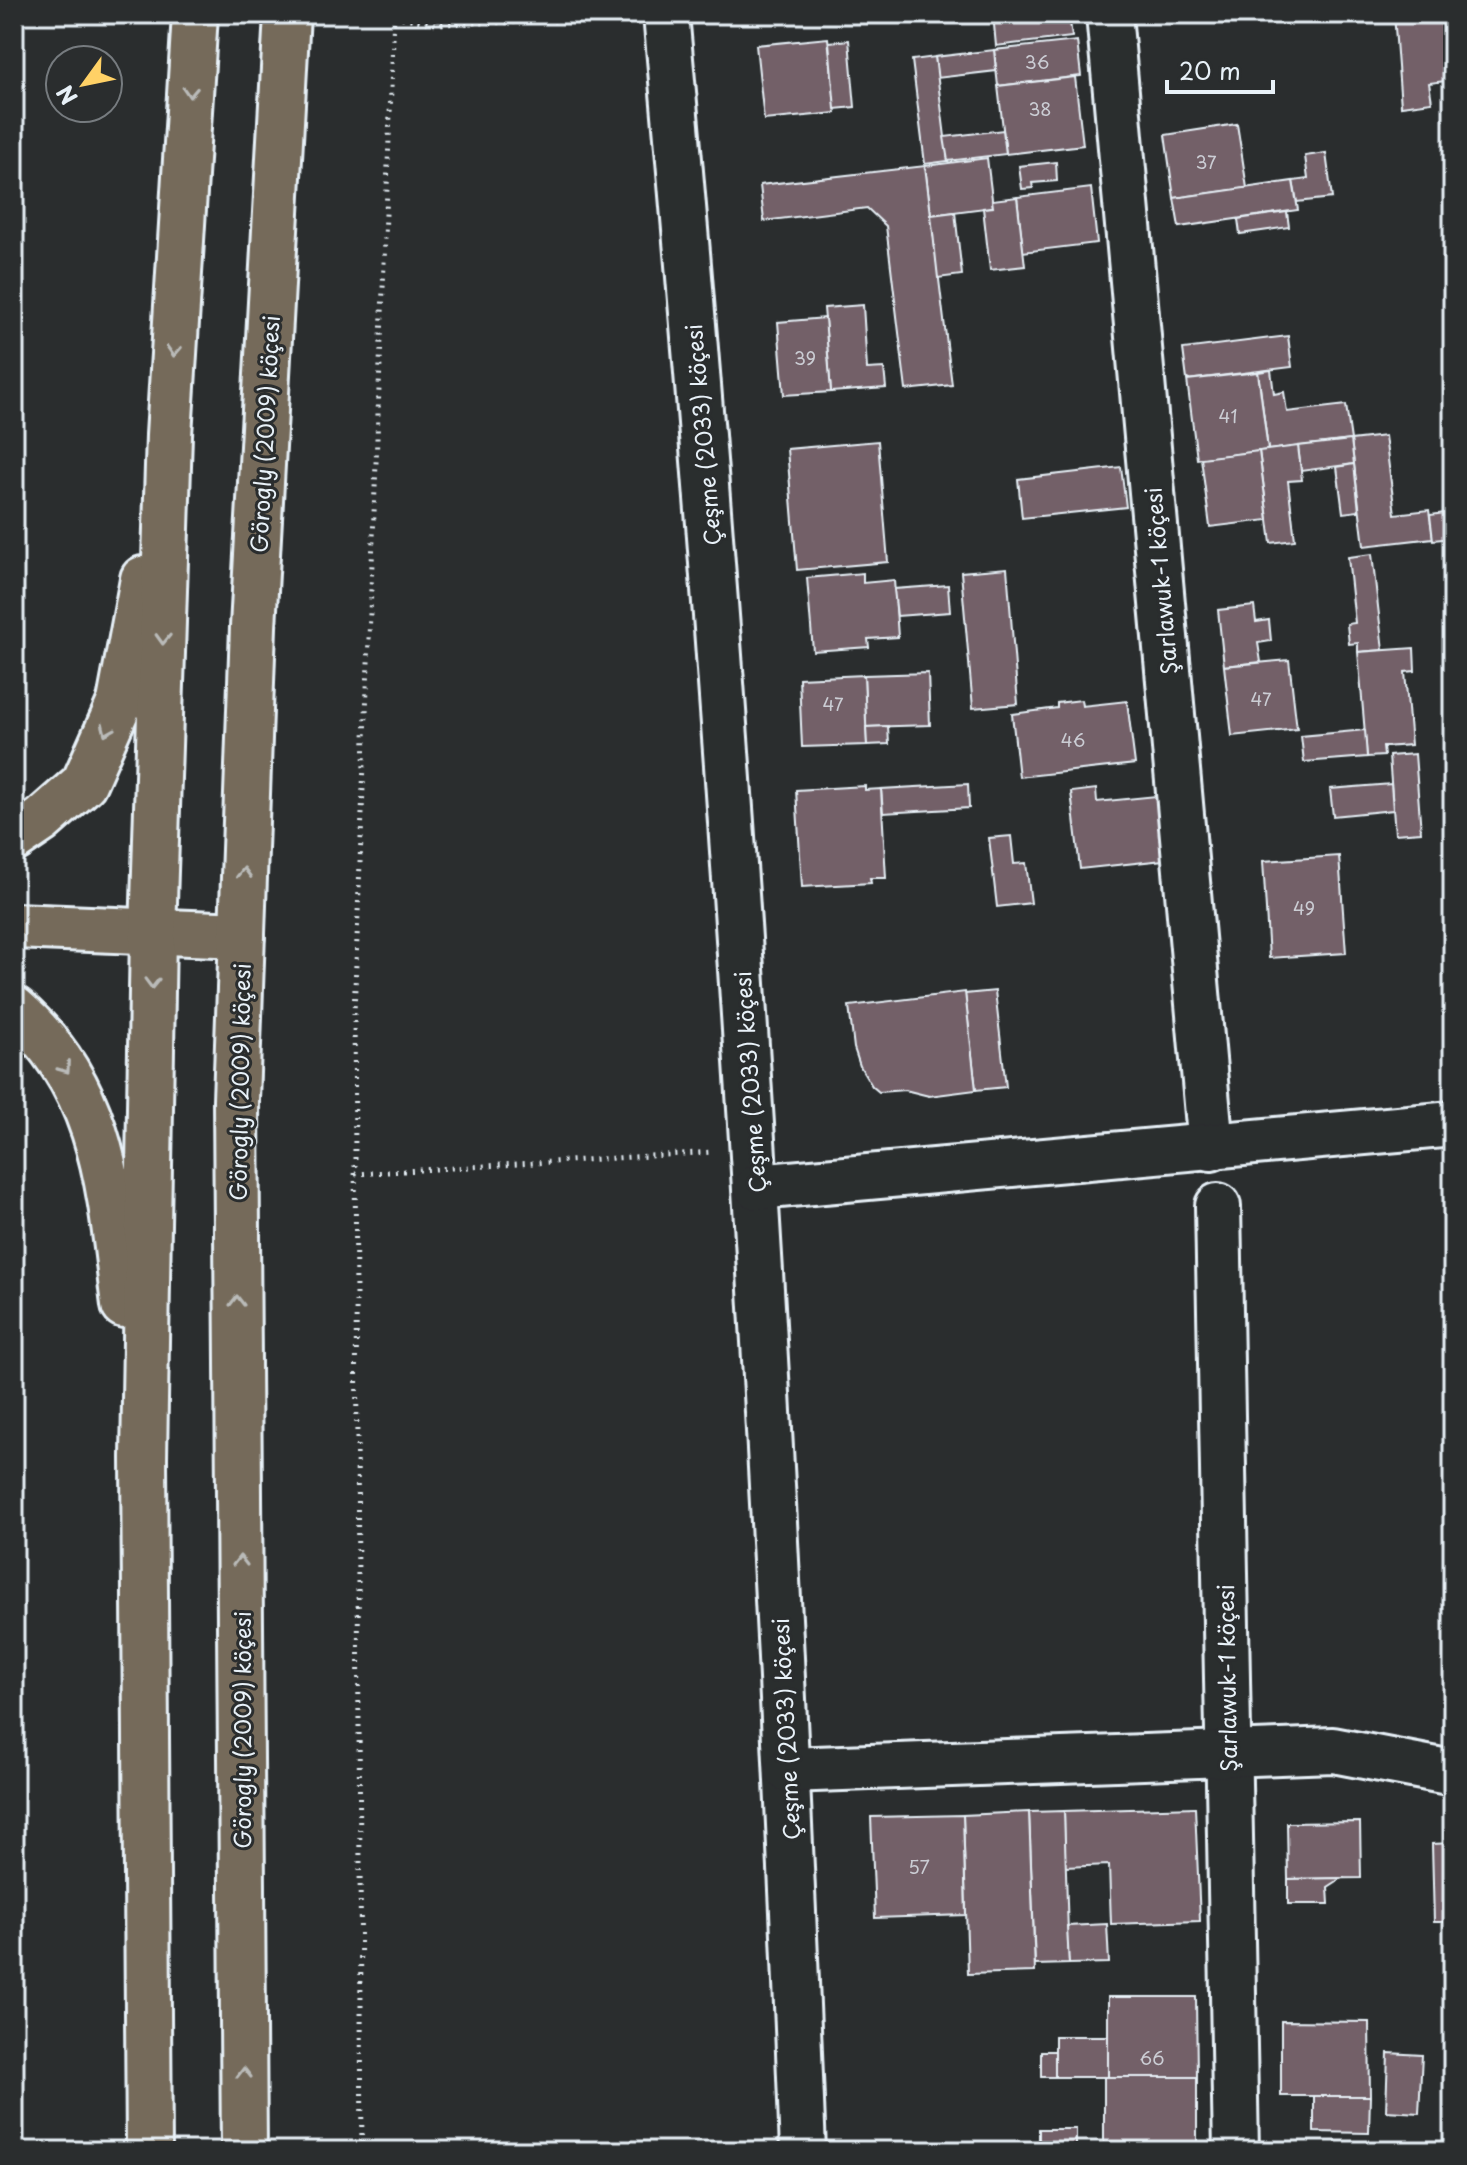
<svg xmlns="http://www.w3.org/2000/svg" width="1467" height="2165" viewBox="0 0 1467 2165" font-family="'Playpen Sans',sans-serif">
<style>
.building{fill:#736168;stroke:#e8f1f8;stroke-width:2}
.lines{fill:none;stroke-linecap:round;stroke-linejoin:round}
.minor-casing{stroke:#e8f1f8;stroke-width:50}
.major-casing{stroke:#e8f1f8;stroke-width:50}
.path{stroke:#e8f1f8;stroke-width:5;stroke-dasharray:2 6;stroke-linecap:butt}
.minor{stroke:#2a2d2e;stroke-width:44}
.major{stroke:#746a5a;stroke-width:44}
.oneway{stroke:#babbb9}
.labels{text-anchor:middle;dominant-baseline:central;stroke-width:6;stroke-linejoin:round;paint-order:stroke}
.number-label{font-size:18px;fill:#cbcdd4}
.street-label{font-size:22px;fill:#e8f1f8;stroke:#2a2d2e}
</style>
<rect width="100%" height="100%" fill="#2a2d2e"/>
<filter id="ink" filterUnits="userSpaceOnUse"><feTurbulence type="fractalNoise" baseFrequency=".0125" numOctaves="2"/><feDisplacementMap in="SourceGraphic" scale="16" xChannelSelector="R" yChannelSelector="G"/><feConvolveMatrix kernelMatrix="1 2 1 2 8 2 1 2 1" color-interpolation-filters="sRGB"/></filter>
<g filter="url(#ink)">
<!-- building -->
<g class="building">
<polygon points="993,14 1069,14 1072,37 996,46"/>
<polygon points="1394,14 1453,14 1453,80 1429,83 1432,102 1401,106"/>
<polygon points="828,38 836,113 764,120 756,45"/>
<polygon points="849,40 855,107 835,109 829,42"/>
<polygon points="1077,41 1081,76 998,86 994,50"/>
<polygon points="994,50 996,71 937,78 935,57"/>
<polygon points="935,57 948,161 925,164 912,60"/>
<polygon points="1075,77 1083,145 1006,154 998,86"/>
<polygon points="1237,124 1247,188 1174,198 1165,135"/>
<polygon points="1003,130 1006,154 948,161 944,137"/>
<polygon points="1326,153 1332,198 1297,202 1293,181 1308,179 1305,156"/>
<polygon points="987,158 993,207 931,215 925,166"/>
<polygon points="1056,162 1057,181 1032,183 1033,188 1022,189 1019,166"/>
<polygon points="925,166 952,385 906,390 886,226 867,208 764,221 760,185"/>
<polygon points="1293,181 1298,210 1179,227 1174,198"/>
<polygon points="1091,188 1097,243 1023,252 1017,197"/>
<polygon points="1017,197 1025,266 990,270 983,208 993,207 992,200"/>
<polygon points="955,212 962,275 938,278 931,215"/>
<polygon points="1287,212 1289,227 1240,234 1238,219"/>
<polygon points="863,305 867,369 884,368 886,388 831,392 824,308"/>
<polygon points="825,318 831,392 784,395 778,322"/>
<polygon points="1288,336 1292,367 1187,380 1183,349"/>
<polygon points="1271,370 1274,394 1284,392 1287,412 1346,405 1351,440 1268,450 1258,372"/>
<polygon points="1258,372 1268,450 1197,459 1187,380"/>
<polygon points="1385,436 1395,514 1429,510 1433,538 1364,546 1351,440"/>
<polygon points="1351,440 1354,464 1301,471 1298,446"/>
<polygon points="878,441 888,562 797,570 787,449"/>
<polygon points="1298,446 1302,480 1288,481 1295,540 1271,543 1259,451"/>
<polygon points="1259,451 1268,520 1210,527 1201,458"/>
<polygon points="1354,464 1359,511 1343,513 1337,467"/>
<polygon points="1121,467 1126,507 1022,518 1018,479"/>
<polygon points="1453,512 1453,538 1433,540 1430,515"/>
<polygon points="1372,554 1383,650 1358,652 1358,643 1349,644 1347,624 1355,623 1348,557"/>
<polygon points="1007,568 1018,704 973,708 961,572"/>
<polygon points="863,573 863,583 894,580 898,637 868,639 869,647 813,651 807,578"/>
<polygon points="948,585 950,612 897,616 894,589"/>
<polygon points="1254,606 1256,622 1269,620 1271,641 1258,643 1261,662 1224,666 1218,610"/>
<polygon points="1414,648 1415,671 1405,672 1411,745 1383,747 1384,756 1367,757 1358,652"/>
<polygon points="1289,660 1297,729 1232,736 1224,666"/>
<polygon points="928,673 930,725 866,727 864,675"/>
<polygon points="864,675 867,745 802,747 799,678"/>
<polygon points="1081,700 1082,706 1127,701 1135,764 1019,777 1012,714 1057,708 1057,703"/>
<polygon points="888,726 889,744 867,745 866,727"/>
<polygon points="1365,730 1367,757 1304,762 1301,736"/>
<polygon points="1415,754 1421,832 1395,834 1389,756"/>
<polygon points="968,784 969,808 883,813 881,789"/>
<polygon points="1391,784 1393,810 1333,816 1330,789"/>
<polygon points="865,786 865,790 881,789 886,878 870,878 871,883 802,887 796,790"/>
<polygon points="1096,789 1097,802 1156,796 1163,860 1080,869 1071,792"/>
<polygon points="1011,836 1014,864 1026,863 1031,903 997,907 989,838"/>
<polygon points="1339,856 1346,953 1269,958 1263,861"/>
<polygon points="995,991 1006,1087 976,1090 965,994"/>
<polygon points="965,992 976,1090 929,1096 905,1090 879,1092 872,1086 860,1066 854,1048 849,1006"/>
<polygon points="1195,1807 1200,1921 1111,1924 1109,1865 1065,1867 1064,1811"/>
<polygon points="1064,1811 1069,1964 1035,1965 1029,1812"/>
<polygon points="1029,1812 1035,1972 968,1974 963,1815"/>
<polygon points="963,1815 966,1915 875,1918 871,1817"/>
<polygon points="1360,1822 1361,1878 1288,1879 1287,1823"/>
<polygon points="1453,1843 1453,1922 1434,1922 1432,1844"/>
<polygon points="1342,1878 1328,1887 1329,1904 1288,1904 1288,1879"/>
<polygon points="1107,1924 1109,1963 1069,1964 1067,1926"/>
<polygon points="1108,1997 1196,1997 1197,2077 1108,2077"/>
<polygon points="1281,2021 1369,2022 1370,2096 1281,2096"/>
<rect x="1055" y="2036" width="53" height="41"/>
<rect x="1041" y="2051" width="14" height="26"/>
<polygon points="1388,2053 1422,2055 1419,2113 1386,2111"/>
<rect x="1104" y="2077" width="93" height="74"/>
<polygon points="1314,2096 1370,2096 1369,2133 1314,2132"/>
<rect x="1039" y="2129" width="37" height="22"/>
</g>
<g class="lines">
<defs>
<g id="minor">
<path d="M 666,14 C 731,725 775,1437 803,2151"/>
<polyline points="1109,14 1211,1148"/>
<polyline points="757,1187 1453,1124"/>
<polyline points="1218,1206 1236,2151"/>
<polyline points="788,1770 1333,1750 1453,1773"/>
</g>
<g id="major">
<polyline points="14,839 42,820 84,783 120,702 143,579"/>
<polyline points="14,926 242,935"/>
<path d="M 14,1009 C 106,1088 110,1194 124,1305"/>
<polyline points="149,2151 144,1458 153,933 169,435 195,14"/>
<polyline points="244,2151 236,1100 253,627 287,14"/>
</g>
</defs>
<!-- minor casing -->
<use href="#minor" class="minor-casing"/>
<!-- major casing -->
<use href="#major" class="major-casing"/>
<!-- path -->
<g class="path">
<polyline points="394,16 436,24 629,19"/>
<polyline points="355,1174 714,1152"/>
<polyline points="362,2151 354,1013 394,14"/>
</g>
<!-- minor -->
<use href="#minor" class="minor"/>
<!-- major -->
<use href="#major" class="major"/>
</g>
<!-- one-way arrows -->
<defs><path id="oneway-chevron" d="M-2-3.5L2.5 0L-2 3.5" fill="none" stroke-width="1.6" stroke-linecap="round" stroke-linejoin="round" transform="scale(2)"/></defs>
<g class="oneway">
<use href="#oneway-chevron" transform="translate(190 92) rotate(93)"/>
<use href="#oneway-chevron" transform="translate(174 351) rotate(93)"/>
<use href="#oneway-chevron" transform="translate(163 639) rotate(92)"/>
<use href="#oneway-chevron" transform="translate(107 730) rotate(114)"/>
<use href="#oneway-chevron" transform="translate(244 873) rotate(-88)"/>
<use href="#oneway-chevron" transform="translate(152 983) rotate(91)"/>
<use href="#oneway-chevron" transform="translate(65 1068) rotate(54)"/>
<use href="#oneway-chevron" transform="translate(237 1301) rotate(-90)"/>
<use href="#oneway-chevron" transform="translate(240 1561) rotate(-90)"/>
<use href="#oneway-chevron" transform="translate(244 2073) rotate(-90)"/>
</g>
</g>
<g class="labels">
<!-- number labels -->
<g class="number-label">
<text x="1037" y="61">36</text>
<text x="1040" y="108">38</text>
<text x="1206" y="161">37</text>
<text x="805" y="357">39</text>
<text x="1228" y="415">41</text>
<text x="1261" y="698">47</text>
<text x="833" y="703">47</text>
<text x="1073" y="739">46</text>
<text x="1304" y="907">49</text>
<text x="919" y="1866">57</text>
<text x="1152" y="2057">66</text>
</g>
<!-- street labels -->
<g class="street-label">
<text transform="translate(264 434) rotate(-87)">Görogly (2009) köçesi</text>
<text transform="translate(702 435) rotate(-95)">Çeşme (2033) köçesi</text>
<text transform="translate(1160 581) rotate(-95)">Şarlawuk-1 köçesi</text>
<text transform="translate(239 1082) rotate(-89)">Görogly (2009) köçesi</text>
<text transform="translate(749 1082) rotate(-94)">Çeşme (2033) köçesi</text>
<text transform="translate(1226 1678) rotate(-91)">Şarlawuk-1 köçesi</text>
<text transform="translate(785 1729) rotate(-93)">Çeşme (2033) köçesi</text>
<text transform="translate(241 1730) rotate(-90)">Görogly (2009) köçesi</text>
</g>
</g>
<!-- margin -->
<rect width="1467" height="2165" fill="none" stroke="#2a2d2e" stroke-width="48"/>
<rect x="24" y="24" width="1419" height="2117" fill="none" stroke="#e8f1f8" stroke-width="3" filter="url(#ink)"/>
<!-- north arrow -->
<g transform="translate(84 84) rotate(237)"><circle r="38" fill="#2a2d2e" stroke="#767b7f" stroke-width="2"/>
<path d="M0-6L14 30L0 20L-14 30Z" fill="#ffd166"/>
<text y="-12" font-size="22" font-weight="bold" text-anchor="middle" fill="#e8f1f8">N</text>
</g>
<!-- scale -->
<path d="M1167 80v12h106v-12" fill="none" stroke="#e8f1f8" stroke-width="4"/>
<text x="1179" y="80" font-size="24" fill="#e8f1f8" stroke="#2a2d2e" stroke-width="6" paint-order="stroke">20 m</text>
</svg>
